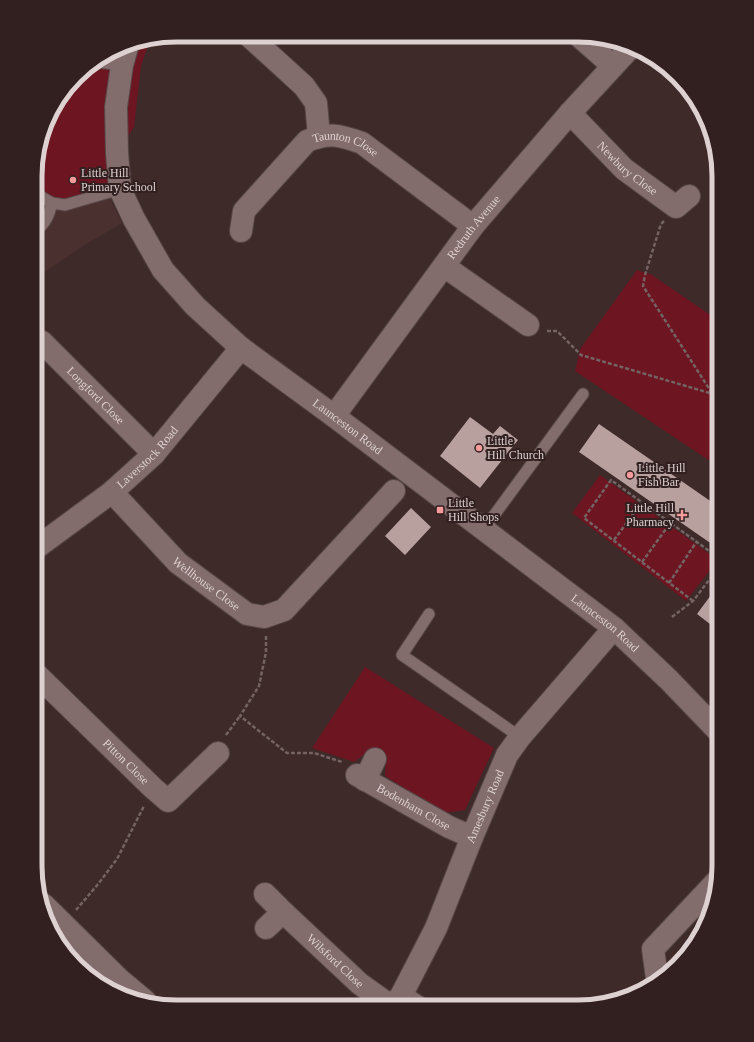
<svg xmlns="http://www.w3.org/2000/svg" width="754" height="1042" viewBox="0 0 754 1042" font-family="'Times New Roman',serif">
<style>
.built{fill:#4b3030}
.green{fill:#6d1521}
.building{fill:#b8a09f}
.lines{fill:none;stroke-linecap:round;stroke-linejoin:round}
.service-casing{stroke:#574747;stroke-width:13}
.minor-casing{stroke:#574747;stroke-width:24}
.path{stroke:#746363;stroke-width:2.5;stroke-dasharray:4 2;stroke-linecap:butt}
.service{stroke:#836c6c;stroke-width:11}
.minor{stroke:#836c6c;stroke-width:22}
.poi-dot{fill:#f59b9c;stroke:#322020;stroke-width:1.5}
.labels{text-anchor:middle;dominant-baseline:central;stroke-width:4;stroke-linejoin:round;paint-order:stroke}
.street-label{font-size:12px;fill:#ded1d1;stroke:#322020}
.poi-label{font-size:12px;fill:#ded1d1;stroke:#322020;text-anchor:start}
.rim{fill:none;stroke:#ded1d1;stroke-width:5}
</style>
<rect width="100%" height="100%" fill="#3d2a29"/>
<!-- built -->
<polygon class="built" points="107,56 102,77 103,133 112,203 122,223 86,244 36,278 36,157 54,106 83,70"/>
<!-- green -->
<g class="green">
<polygon points="150,39 141,66 134,127 117,153 120,189 65,205 36,190 36,157 54,106 83,70 97,62 122,65 130,43"/>
<polygon points="637,270 652,275 719,321 719,467 575,371 580,349"/>
<polygon points="600,475 718,560 686,601 572,513"/>
<polygon points="365,667 494,748 465,810 444,813 385,776 386,756 371,749 354,762 312,748"/>
</g>
<!-- building -->
<g class="building">
<polygon points="470,417 493,434 500,426 518,440 480,488 440,456"/>
<polygon points="599,424 719,507 719,549 579,452"/>
<polygon points="411,508 431,527 405,555 385,536"/>
<polygon points="719,584 719,631 697,614"/>
</g>
<g class="lines">
<defs>
<g id="service">
<polyline points="97,62 122,65"/>
<polyline points="36,190 40,196 52,203 65,205 120,189"/>
<path d="M 36,231 C 46,223 49,215 52,203"/>
<polyline points="484,529 583,394"/>
<polyline points="429,614 402,655 520,737"/>
</g>
<g id="minor">
<polyline points="248,35 304,86 316,103 319,136"/>
<polyline points="579,36 613,66"/>
<path id="s1" d="M 128,44 L 122,65 L 116,107 L 117,153 L 120,189 L 134,219 L 163,270 L 195,306 L 241,348 L 334,416 L 614,628 L 669,680 L 719,732"/>
<path id="s2" d="M 570,113 L 624,169 L 676,207 L 689,196"/>
<path id="s3" d="M 241,231 L 244,211 L 307,141 C 329,132 340,135 362,143 L 473,226"/>
<polyline points="444,266 528,325"/>
<path id="s4" d="M 36,340 L 42,342 L 154,454"/>
<path id="s5" d="M 334,416 L 473,226 L 570,113 L 629,49"/>
<path id="s6" d="M 112,492 L 178,563 L 247,614 L 264,617 L 284,610 L 394,491"/>
<path id="s7" d="M 36,548 L 112,492 L 154,454 L 241,348"/>
<path id="s8" d="M 35,673 L 153,788 L 168,801 L 218,753"/>
<path id="s9" d="M 357,775 L 449,827 L 472,837"/>
<polyline points="365,780 375,759"/>
<path id="s10" d="M 265,894 L 283,912 L 360,984 L 391,1006"/>
<polyline points="44,905 120,980 145,1001"/>
<polyline points="266,928 283,912"/>
<polyline points="657,978 653,949 716,882"/>
<polyline points="401,996 418,1007"/>
<path id="s11" d="M 392,1006 L 401,996 L 436,928 L 472,837 L 507,755 L 520,737 L 614,628"/>
</g>
</defs>
<!-- service casing -->
<use href="#service" class="service-casing"/>
<!-- minor casing -->
<use href="#minor" class="minor-casing"/>
<!-- path -->
<g class="path">
<polyline points="664,221 661,224 645,275 643,286 719,404"/>
<polyline points="547,331 557,331 581,355 713,394 719,398"/>
<polyline points="614,540 642,502"/>
<polyline points="642,562 671,522"/>
<polyline points="669,583 697,541"/>
<polyline points="693,601 584,518 611,480 719,558"/>
<polyline points="672,617 693,601 719,567"/>
<polyline points="266,636 266,652 259,686 240,716 287,753 314,753 342,762"/>
<polyline points="226,735 240,716"/>
<polyline points="76,910 99,883 117,859 144,806"/>
</g>
<!-- service -->
<use href="#service" class="service"/>
<!-- minor -->
<use href="#minor" class="minor"/>
</g>
<!-- markers -->
<g class="poi-dot">
<circle cx="73" cy="180" r="4"/>
<circle cx="479" cy="448" r="4"/>
<circle cx="630" cy="475" r="4"/>
<rect x="436" y="506" width="8" height="8" rx="2"/>
<path d="M680 509h4v4h4v4h-4v4h-4v-4h-4v-4h4z"/>
</g>
<g class="labels">
<!-- street labels -->
<g class="street-label">
<text stroke="none"><textPath href="#s3" startOffset="155">Taunton Close</textPath></text>
<text stroke="none"><textPath href="#s2" startOffset="80">Newbury Close</textPath></text>
<text stroke="none"><textPath href="#s5" startOffset="235">Redruth Avenue</textPath></text>
<text stroke="none"><textPath href="#s4" startOffset="82">Longford Close</textPath></text>
<text stroke="none"><textPath href="#s1" startOffset="481">Launceston Road</textPath></text>
<text stroke="none"><textPath href="#s7" startOffset="144">Laverstock Road</textPath></text>
<text stroke="none"><textPath href="#s6" startOffset="132">Wellhouse Close</textPath></text>
<text stroke="none"><textPath href="#s1" startOffset="805">Launceston Road</textPath></text>
<text stroke="none"><textPath href="#s8" startOffset="127">Pitton Close</textPath></text>
<text stroke="none"><textPath href="#s11" startOffset="221">Amesbury Road</textPath></text>
<text stroke="none"><textPath href="#s9" startOffset="65">Bodenham Close</textPath></text>
<text stroke="none"><textPath href="#s10" startOffset="97">Wilsford Close</textPath></text>
</g>
<!-- poi labels -->
<g class="poi-label">
<text x="81" y="173">Little Hill<tspan x="81" dy="14">Primary School</tspan></text>
<text x="487" y="441">Little<tspan x="487" dy="14">Hill Church</tspan></text>
<text x="638" y="468">Little Hill<tspan x="638" dy="14">Fish Bar</tspan></text>
<text x="448" y="503">Little<tspan x="448" dy="14">Hill Shops</tspan></text>
<text x="674" y="508" text-anchor="end">Little Hill<tspan x="674" dy="14">Pharmacy</tspan></text>
</g>
</g>
<!-- crop -->
<path d="M0 0H754V1042H0ZM176 42H578A134 134 0 0 1 712 176V866A134 134 0 0 1 578 1000H176A134 134 0 0 1 42 866V176A134 134 0 0 1 176 42Z" fill="#322020" fill-rule="evenodd"/>
<path class="rim" d="M176 42H578A134 134 0 0 1 712 176V866A134 134 0 0 1 578 1000H176A134 134 0 0 1 42 866V176A134 134 0 0 1 176 42Z"/>
</svg>
